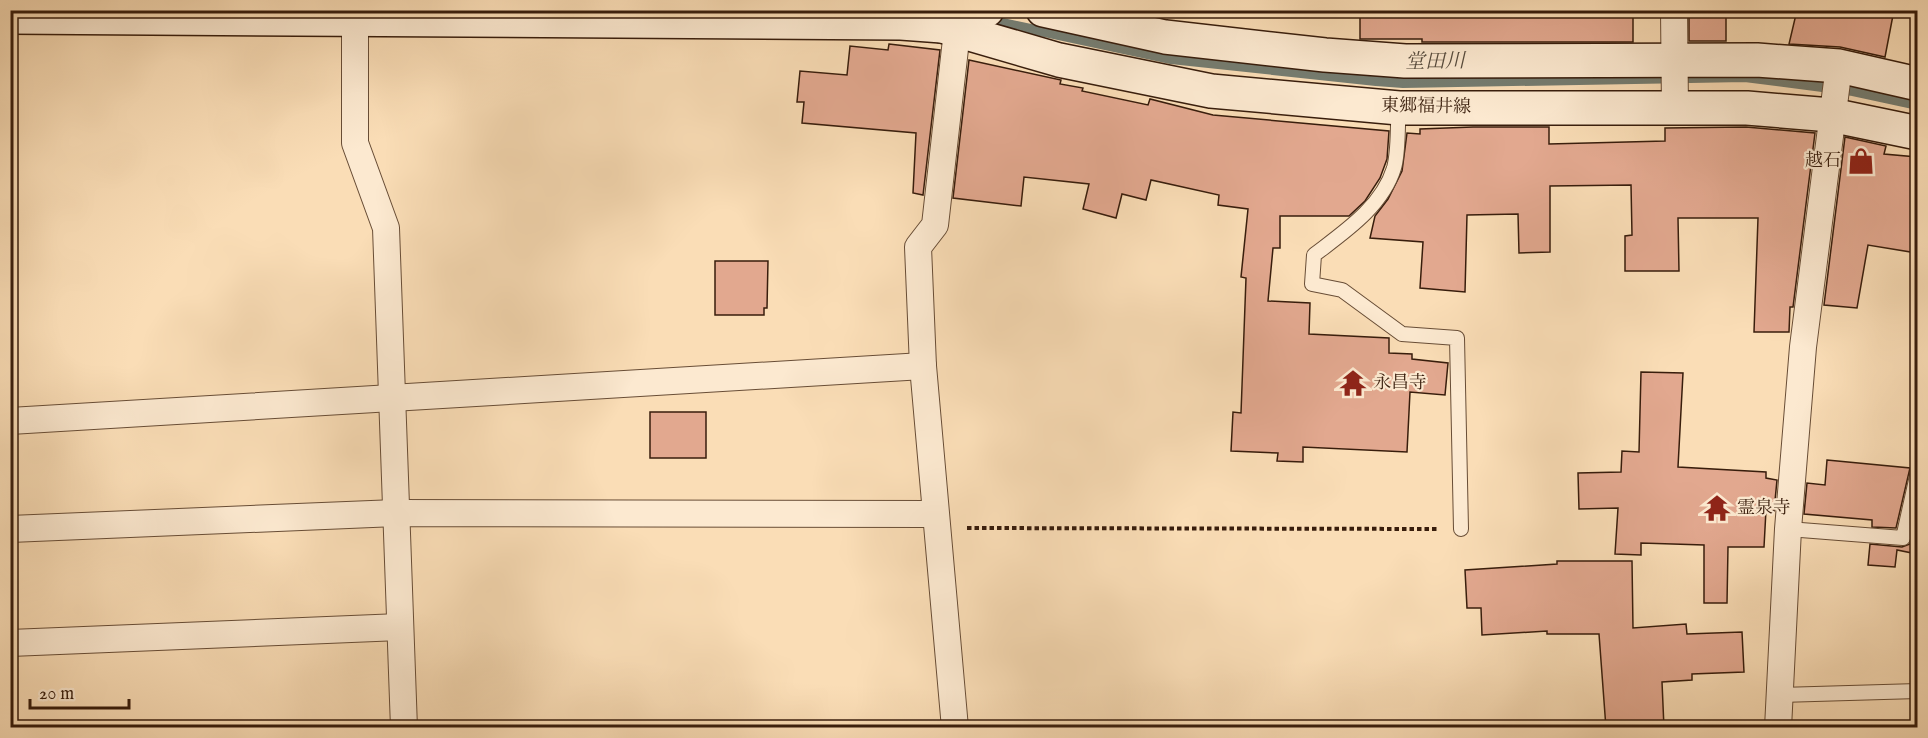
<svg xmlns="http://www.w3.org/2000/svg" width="1928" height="738" viewBox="0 0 1928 738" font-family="'IM FELL English','Noto Serif JP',serif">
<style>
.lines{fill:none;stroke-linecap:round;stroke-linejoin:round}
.stream{stroke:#757c70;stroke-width:10}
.building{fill:#e2a88f;stroke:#381d0c;stroke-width:1.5}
.lane-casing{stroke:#684d36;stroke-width:16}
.street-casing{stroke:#684d36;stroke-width:28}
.secondary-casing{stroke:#381d0c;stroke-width:36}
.path{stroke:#381d0c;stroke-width:4;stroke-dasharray:4.5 3;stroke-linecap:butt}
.lane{stroke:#fce9d0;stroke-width:14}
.street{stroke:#fce9d0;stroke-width:26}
.secondary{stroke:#fce9d0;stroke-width:33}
.labels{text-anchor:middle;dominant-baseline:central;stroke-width:4.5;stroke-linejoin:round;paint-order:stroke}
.street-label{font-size:18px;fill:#381d0c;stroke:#fce9d0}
.poi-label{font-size:18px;fill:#381d0c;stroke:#fce9d0;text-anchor:start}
.water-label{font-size:20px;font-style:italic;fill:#574c3e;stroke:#fce9d0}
</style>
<rect width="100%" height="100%" fill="#faddb6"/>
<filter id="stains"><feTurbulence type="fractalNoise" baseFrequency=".00333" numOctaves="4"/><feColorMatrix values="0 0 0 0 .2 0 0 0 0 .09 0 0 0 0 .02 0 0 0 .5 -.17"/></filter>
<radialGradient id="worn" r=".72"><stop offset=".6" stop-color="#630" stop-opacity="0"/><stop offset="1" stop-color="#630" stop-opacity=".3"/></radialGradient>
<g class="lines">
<!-- stream -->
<polyline class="stream" points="984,19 1171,59 1376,81 1403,83 1745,77 1853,91 1918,105"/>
</g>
<!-- building -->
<g class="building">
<polygon points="1360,10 1407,10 1407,13 1633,10 1633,42 1422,42 1422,39 1360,39"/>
<rect x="1689" y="10" width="37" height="31"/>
<polygon points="1797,10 1894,10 1885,57 1840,47 1789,44"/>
<polygon points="889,44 940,50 923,195 913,193 916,133 802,123 804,102 797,102 800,71 847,75 850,46 888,50"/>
<polygon points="969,60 1061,80 1060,84 1083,88 1082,91 1148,105 1150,99 1213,115 1389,131 1387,159 1380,178 1365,201 1349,216 1280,216 1280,248 1273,248 1268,301 1310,303 1309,334 1389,338 1389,353 1412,354 1412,359 1448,363 1445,395 1410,392 1407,452 1303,447 1303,462 1277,461 1278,453 1231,451 1233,412 1241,413 1246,278 1241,277 1248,209 1218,205 1219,195 1151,180 1146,200 1122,194 1116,218 1083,209 1089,184 1024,177 1021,206 953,198"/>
<polygon points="1473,127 1549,127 1549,144 1665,141 1665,128 1746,127 1815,133 1793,307 1790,307 1789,332 1754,332 1758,218 1678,218 1679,271 1625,271 1625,236 1632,235 1631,185 1550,186 1550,252 1519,253 1518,214 1467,215 1465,292 1420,288 1423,242 1370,238 1375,216 1388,199 1402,171 1407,133 1420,134 1420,129"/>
<polygon points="1845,137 1886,146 1884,154 1917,157 1917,198 1913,227 1917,228 1917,253 1868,245 1857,308 1824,305"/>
<polygon points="715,261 768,261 767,308 764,308 764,315 715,315"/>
<polygon points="1641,372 1683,373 1678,467 1766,472 1766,478 1777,480 1774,511 1766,510 1764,547 1728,547 1727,603 1704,603 1704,545 1641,543 1641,555 1615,554 1618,508 1579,509 1578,473 1621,472 1622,451 1639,452"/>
<rect x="650" y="412" width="56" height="46"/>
<polygon points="1827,460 1910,468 1896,528 1872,527 1872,520 1804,514 1807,483 1825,485"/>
<polygon points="1917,514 1917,554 1897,550 1895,567 1868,565 1870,544 1902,547 1910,544"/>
<polygon points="1557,561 1632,561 1633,628 1686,624 1687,634 1742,632 1744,672 1692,674 1692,680 1662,682 1664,728 1606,728 1599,634 1547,634 1547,631 1482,635 1481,608 1467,608 1465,570 1557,564"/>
</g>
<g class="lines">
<defs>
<g id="lane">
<path d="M 1399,108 C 1397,127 1399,150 1394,168 C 1382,207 1344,232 1314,255 L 1312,284 L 1342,290 L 1402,334 L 1457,338 L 1461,529"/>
<polyline points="1788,529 1903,538 1918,471"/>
<polyline points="1780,695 1918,691"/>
</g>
<g id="street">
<polyline points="1674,10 1675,109"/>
<polyline points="355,20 355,143 386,228 404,728"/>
<polyline points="10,421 923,366"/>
<polyline points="10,529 396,513 935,514"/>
<polyline points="10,643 400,627"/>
<polyline points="955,728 923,366 918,247 935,225 957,31"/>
<polyline points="1778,728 1788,529 1803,347 1839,66"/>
</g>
<g id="secondary">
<polyline points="1043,10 1165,37 1325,55 1405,61 1757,60 1839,66 1918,84"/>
<polyline points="10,17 901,23 942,26 1059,60 1211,91 1399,108 1747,108 1831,115 1918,133"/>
<polyline points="942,26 987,10"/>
</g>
</defs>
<!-- lane casing -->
<use href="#lane" class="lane-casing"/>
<!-- street casing -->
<use href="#street" class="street-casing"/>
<!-- secondary casing -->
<use href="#secondary" class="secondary-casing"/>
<!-- path -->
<polyline class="path" points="967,528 1439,529"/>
<!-- lane -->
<use href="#lane" class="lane"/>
<!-- street -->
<use href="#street" class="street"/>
<!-- secondary -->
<use href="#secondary" class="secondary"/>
</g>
<!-- icons -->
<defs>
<symbol id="shop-bare" viewBox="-9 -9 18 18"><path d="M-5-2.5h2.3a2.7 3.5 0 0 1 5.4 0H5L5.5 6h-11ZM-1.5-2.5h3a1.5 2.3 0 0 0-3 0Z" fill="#8f2418" stroke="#fce9d0" stroke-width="2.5" paint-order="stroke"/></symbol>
<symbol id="temple-bare" viewBox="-9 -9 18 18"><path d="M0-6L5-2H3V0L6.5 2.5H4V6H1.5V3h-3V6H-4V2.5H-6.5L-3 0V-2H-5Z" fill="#8f2418" stroke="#fce9d0" stroke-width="2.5" paint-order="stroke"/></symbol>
</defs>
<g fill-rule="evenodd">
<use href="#shop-bare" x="1842" y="142" width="38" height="38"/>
<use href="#temple-bare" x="1334" y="364" width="38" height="38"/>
<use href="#temple-bare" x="1698" y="489" width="38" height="38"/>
</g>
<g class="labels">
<!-- street labels -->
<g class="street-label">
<text transform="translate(1426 107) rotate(1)">東郷福井線</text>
</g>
<!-- poi labels -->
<g class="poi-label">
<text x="1841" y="161" text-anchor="end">越石</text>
<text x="1373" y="383">永昌寺</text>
<text x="1737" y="508">霊泉寺</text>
</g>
<!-- water labels -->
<g class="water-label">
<text transform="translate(1435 62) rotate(-1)">堂田川</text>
</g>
</g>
<!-- margin -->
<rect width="1928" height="738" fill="none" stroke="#faddb6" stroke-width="36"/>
<rect x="12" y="12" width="1904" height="714" fill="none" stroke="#381d0c" stroke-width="3"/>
<rect x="18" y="18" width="1892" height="702" fill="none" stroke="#381d0c" stroke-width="1.5"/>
<!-- scale -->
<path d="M30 699v9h99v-9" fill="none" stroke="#381d0c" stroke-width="3"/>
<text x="39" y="699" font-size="18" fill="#381d0c" stroke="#fce9d0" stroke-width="4.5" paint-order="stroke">20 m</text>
<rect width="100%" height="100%" filter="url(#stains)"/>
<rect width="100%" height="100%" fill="url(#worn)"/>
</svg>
